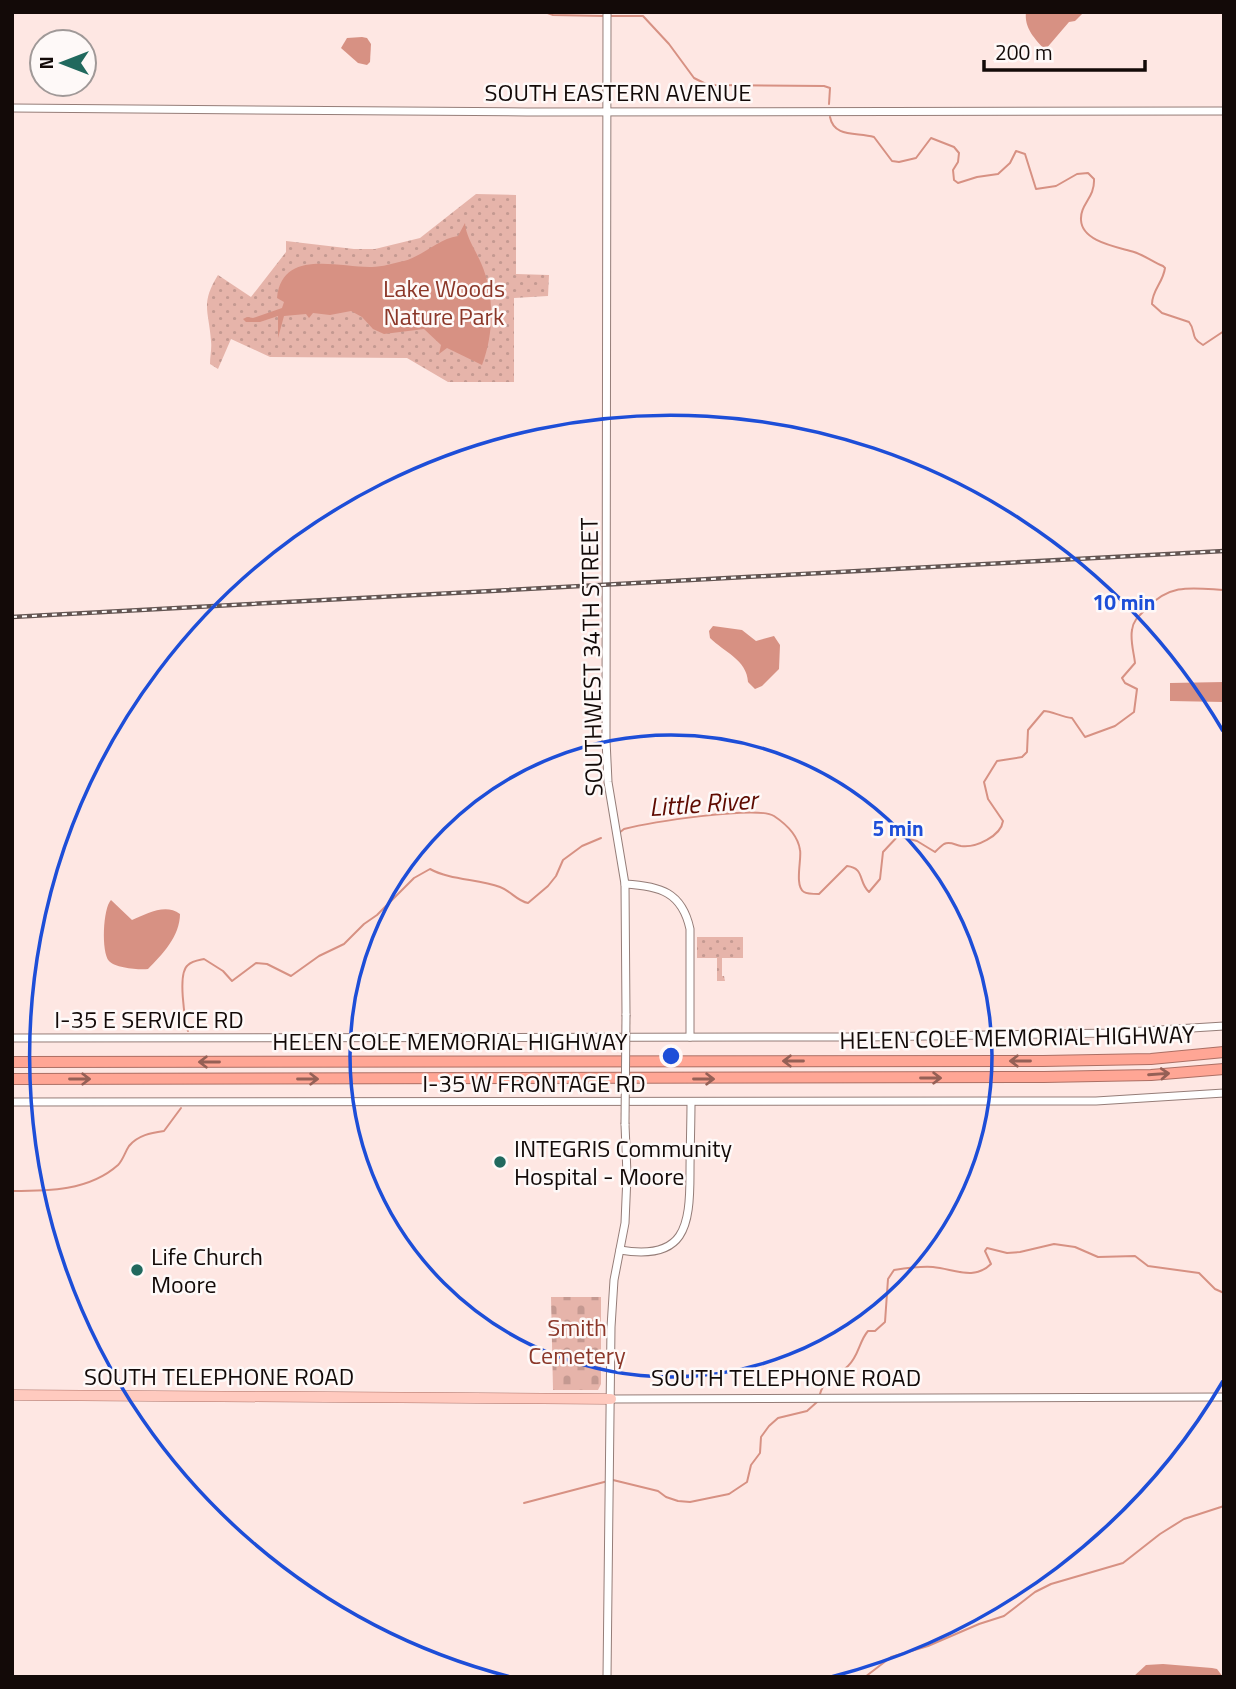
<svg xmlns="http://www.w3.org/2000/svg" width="1236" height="1689" viewBox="0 0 1236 1689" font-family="'Titillium Web',sans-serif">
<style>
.cemetery{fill:url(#cemetery-stones)}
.park{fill:url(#park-dots)}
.water{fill:#d79183}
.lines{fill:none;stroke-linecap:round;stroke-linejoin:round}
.stream{stroke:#d79183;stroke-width:2}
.minor-casing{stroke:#957d78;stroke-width:9}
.major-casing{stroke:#ac6f64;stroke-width:11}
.highway-casing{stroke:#ac6f64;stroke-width:12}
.minor{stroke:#fff;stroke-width:7}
.major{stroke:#ffcabf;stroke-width:10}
.highway{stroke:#ffa695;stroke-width:10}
.rail-casing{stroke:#635552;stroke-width:4.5}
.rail{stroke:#fef9f8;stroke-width:2;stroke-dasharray:5;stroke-linecap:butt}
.minor-bridge-casing{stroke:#957d78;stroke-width:9;stroke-linecap:butt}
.minor-bridge{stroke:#fff;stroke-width:7}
.oneway{stroke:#956056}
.ring{fill:none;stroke:#1d4ed8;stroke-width:3.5}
.poi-dot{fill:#21695e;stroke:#fef9f8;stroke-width:2.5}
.labels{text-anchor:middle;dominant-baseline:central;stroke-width:5;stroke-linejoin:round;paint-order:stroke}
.street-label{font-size:24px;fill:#130a08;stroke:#fef9f8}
.park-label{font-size:24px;fill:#8b3729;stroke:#fef9f8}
.poi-label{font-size:24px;fill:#130a08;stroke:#fef9f8;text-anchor:start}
.water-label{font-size:26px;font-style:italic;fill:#5f0b01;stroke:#fef9f8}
.centre{fill:#1d4ed8;stroke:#fef9f8;stroke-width:3.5}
.ring-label{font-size:21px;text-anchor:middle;font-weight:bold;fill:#1d4ed8;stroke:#fef9f8;stroke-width:5;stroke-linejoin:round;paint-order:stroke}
</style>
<defs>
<pattern id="cemetery-stones" width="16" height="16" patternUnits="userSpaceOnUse" patternTransform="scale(1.75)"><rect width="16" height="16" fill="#e6b4aa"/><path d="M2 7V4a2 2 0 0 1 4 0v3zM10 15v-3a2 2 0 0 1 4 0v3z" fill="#c49991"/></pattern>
<pattern id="park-dots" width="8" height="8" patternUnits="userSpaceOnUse" patternTransform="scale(1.75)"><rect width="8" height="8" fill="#e6b4aa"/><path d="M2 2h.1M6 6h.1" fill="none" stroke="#c49991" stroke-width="1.8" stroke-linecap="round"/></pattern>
</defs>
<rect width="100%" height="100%" fill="#fee7e3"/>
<!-- cemetery -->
<polygon class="cemetery" points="551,1297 601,1297 601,1384 598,1390 553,1390"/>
<!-- park -->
<g class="park">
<path d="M 476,194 L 516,195 L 516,274 L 549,275 L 548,296 L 514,298 L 514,382 L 448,382 L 407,358 L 270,357 L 231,339 L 218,369 L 210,364 C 210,356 212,348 211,341 C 209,311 200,304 218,275 L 251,297 L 286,252 L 286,241 L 354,249 L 375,249 L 420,238 Z"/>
<polygon points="697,937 743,937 743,958 722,958 722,976 724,976 725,981 717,981 717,958 697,958"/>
</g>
<!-- water -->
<g class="water">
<path d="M 1026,12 L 1084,12 L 1075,21 L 1069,22 L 1045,50 C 1035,39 1024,28 1026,12 Z"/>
<polygon points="362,37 367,38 371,44 370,62 367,65 358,63 341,48 347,38"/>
<path d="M 465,223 C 466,237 475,249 481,263 C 495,295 494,333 482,365 L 447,348 L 439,354 L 441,345 L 424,329 L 384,334 L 373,329 L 362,317 L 351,311 L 330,315 L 313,313 L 309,318 L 306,314 L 284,316 L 278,338 L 278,316 L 260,322 L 246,322 L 243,319 L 247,317 L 253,318 L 282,308 L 284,302 L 277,298 C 282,248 339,268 372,267 C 382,267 394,263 404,261 C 423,256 438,239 458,236 Z"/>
<path d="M 713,626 L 742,630 L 756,641 L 774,636 L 780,645 L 779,669 L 762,686 L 755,689 L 748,682 C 747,660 724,652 710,638 L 709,631 Z"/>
<polygon points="1224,682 1224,702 1170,701 1170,683"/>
<path d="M 111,900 L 132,920 C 147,914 165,903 180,914 C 180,936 162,955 148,969 C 139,970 115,968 109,961 C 101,952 103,908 111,900 Z"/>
<polygon points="1163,1664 1212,1668 1217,1669 1223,1677 1133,1677 1146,1665"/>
</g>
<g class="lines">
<!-- stream -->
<g class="stream">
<polyline points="545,12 553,15 603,16"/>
<polyline points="611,16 643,16 669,44 694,78 708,85 824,86 830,88 829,104"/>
<path d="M 830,117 C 834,138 857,132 874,137 L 892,161 L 899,162 L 916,158 L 931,138 L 954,147 L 959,153 L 958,162 L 953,170 L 954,180 L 958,183 L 977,177 L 998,174 L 1010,163 L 1016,151 L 1025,154 L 1036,189 L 1056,186 L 1077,174 L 1088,173 L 1094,179 C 1095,198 1080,204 1081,220 C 1082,242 1118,247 1134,252 C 1144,255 1153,262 1163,266 L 1165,268 C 1163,283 1152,290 1152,304 L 1162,313 L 1189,322 C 1197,332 1189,337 1203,345 L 1224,331"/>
<path d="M 619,833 L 624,829 C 647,823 757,805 774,816 C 786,824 798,836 800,850 C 802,858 794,886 804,892 C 807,894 816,894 819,894 L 847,866 C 865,868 858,882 869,892 L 880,879 L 883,852 L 898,836 L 917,841 L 935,852 C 938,849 941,846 944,844 C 950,841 955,845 961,846 C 976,848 1001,836 1003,821 L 988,799 L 984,782 L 997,761 L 1022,757 L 1027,752 L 1028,730 L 1044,711 C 1051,711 1062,717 1072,718 L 1085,737 L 1115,726 L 1134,712 L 1137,689 L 1125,683 L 1122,678 L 1135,663 C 1134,653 1130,641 1132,630 C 1133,620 1140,615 1147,608 C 1171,583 1192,588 1224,590"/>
<path d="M 188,1031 C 185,1019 177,973 188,965 C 192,961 200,960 204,959 L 223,971 L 232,981 L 256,963 L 267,964 L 291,976 L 319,956 L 344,944 L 364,924 L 377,915 L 414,878 L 430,869 C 450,880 478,879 500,887 C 511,891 517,901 528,903 L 548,886 L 556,876 L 563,860 L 582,846 L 601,838"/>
<path d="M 12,1191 C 48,1191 89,1191 118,1165 C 123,1160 125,1152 129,1146 C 138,1135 151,1133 164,1131 L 181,1108"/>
<path d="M 820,1394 C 824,1378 838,1376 848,1366 C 859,1356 859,1341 868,1331 L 875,1331 L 885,1322 L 888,1279 L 894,1270 C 907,1268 920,1266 933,1267 C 954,1269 974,1281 991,1264 L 985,1251 L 987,1248 L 1007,1253 L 1020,1252 L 1054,1244 L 1075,1247 L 1098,1257 L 1135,1256 L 1148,1266 L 1199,1273 L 1215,1289 L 1224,1293"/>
<polyline points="613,1480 658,1491 666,1497 678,1501 690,1502 729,1494 747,1482 751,1465 760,1453 761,1437 769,1426 778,1418 807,1411 817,1402"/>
<polyline points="524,1503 608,1481"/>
<polyline points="865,1677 891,1657 928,1646 979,1624 1004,1616 1035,1592 1051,1584 1123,1563 1160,1534 1184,1519 1224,1506"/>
</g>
<defs>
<g id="minor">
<polyline points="607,12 606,740 608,782 625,884 626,1015"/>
<polyline points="12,108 527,112 1224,111"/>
<path d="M 625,884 C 660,886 682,892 690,929 L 690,1037"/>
<polyline points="12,1038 866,1037 1112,1033 1224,1026"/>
<polyline points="12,1102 1096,1101 1224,1093"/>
<path d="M 620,1250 C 685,1261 690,1227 690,1173 C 690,1149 691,1125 691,1102"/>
<polyline points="611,1399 1224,1397"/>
<polyline points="607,1677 611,1327 614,1280 625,1223 627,1175 625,1124"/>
</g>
<polyline id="major" points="12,1395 611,1399"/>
<g id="highway">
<polyline points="12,1062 1043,1061 1151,1059 1224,1052"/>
<polyline points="12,1079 1044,1077 1151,1075 1224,1069"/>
</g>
</defs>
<!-- minor casing -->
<use href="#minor" class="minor-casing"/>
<!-- major casing -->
<use href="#major" class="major-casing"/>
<!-- highway casing -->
<use href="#highway" class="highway-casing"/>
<!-- minor -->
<use href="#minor" class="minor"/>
<!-- major -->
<use href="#major" class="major"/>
<!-- highway -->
<use href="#highway" class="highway"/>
<defs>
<polyline id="rail" points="12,617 1224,551"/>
</defs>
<!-- rail casing -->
<use href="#rail" class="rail-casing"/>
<!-- rail -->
<use href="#rail" class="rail"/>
<defs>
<polyline id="minor-bridge" points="625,1124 626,1015"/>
</defs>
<!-- minor-bridge casing -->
<use href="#minor-bridge" class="minor-bridge-casing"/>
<!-- minor-bridge -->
<use href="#minor-bridge" class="minor-bridge"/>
</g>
<!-- one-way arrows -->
<defs><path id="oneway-shaft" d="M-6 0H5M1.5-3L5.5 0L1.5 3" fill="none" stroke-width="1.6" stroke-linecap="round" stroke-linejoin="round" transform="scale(1.75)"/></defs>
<g class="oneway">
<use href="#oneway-shaft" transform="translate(793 1061) rotate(180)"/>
<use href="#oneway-shaft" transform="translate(1020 1061) rotate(180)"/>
<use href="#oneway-shaft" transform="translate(209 1062) rotate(180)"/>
<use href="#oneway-shaft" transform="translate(1159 1074) rotate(-4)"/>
<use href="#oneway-shaft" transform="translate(931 1078)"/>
<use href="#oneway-shaft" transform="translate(80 1079)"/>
<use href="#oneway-shaft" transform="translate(308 1079)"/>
<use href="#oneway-shaft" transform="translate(704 1079)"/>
</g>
<!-- distance rings -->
<g class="ring">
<circle cx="671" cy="1056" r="321"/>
<path d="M1223 1381A641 641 0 0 1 831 1677M511 1677A641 641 0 1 1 1223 731"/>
</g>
<!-- markers -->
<g class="poi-dot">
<circle cx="500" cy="1162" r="7"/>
<circle cx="137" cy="1270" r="7"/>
</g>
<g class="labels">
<!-- street labels -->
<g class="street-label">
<text x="618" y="92">SOUTH EASTERN AVENUE</text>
<text transform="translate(591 657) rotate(-91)">SOUTHWEST 34TH STREET</text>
<text x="149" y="1019">I-35 E SERVICE RD</text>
<text transform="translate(1017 1037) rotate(-1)">HELEN COLE MEMORIAL HIGHWAY</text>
<text x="450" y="1041">HELEN COLE MEMORIAL HIGHWAY</text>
<text x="534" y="1083">I-35 W FRONTAGE RD</text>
<text x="219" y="1376">SOUTH TELEPHONE ROAD</text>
<text x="786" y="1377">SOUTH TELEPHONE ROAD</text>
</g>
<!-- park labels -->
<g class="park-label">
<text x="444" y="288">Lake Woods<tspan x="444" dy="28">Nature Park</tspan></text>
<text x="577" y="1327">Smith<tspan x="577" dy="28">Cemetery</tspan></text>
</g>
<!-- poi labels -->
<g class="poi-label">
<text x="514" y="1148">INTEGRIS Community<tspan x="514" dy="28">Hospital - Moore</tspan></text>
<text x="151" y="1256">Life Church<tspan x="151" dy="28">Moore</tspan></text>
</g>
<!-- water labels -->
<g class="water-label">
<text transform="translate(703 803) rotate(-4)">Little River</text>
</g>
</g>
<circle cx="671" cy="1056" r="10" class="centre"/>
<g class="ring-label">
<text x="1124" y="610">10 min</text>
<text x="898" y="836">5 min</text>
</g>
<!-- border -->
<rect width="1236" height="1689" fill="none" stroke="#130a08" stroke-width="28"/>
<!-- north arrow -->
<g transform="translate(63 63) rotate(270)"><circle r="33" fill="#fef9f8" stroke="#a09998" stroke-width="2"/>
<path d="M0-5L12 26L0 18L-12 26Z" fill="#21695e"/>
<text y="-10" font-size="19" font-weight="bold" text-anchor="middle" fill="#130a08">N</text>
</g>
<!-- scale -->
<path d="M984 60v10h161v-10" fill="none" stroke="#130a08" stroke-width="3.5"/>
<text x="995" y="60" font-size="21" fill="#130a08" stroke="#fef9f8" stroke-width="5" paint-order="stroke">200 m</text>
</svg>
